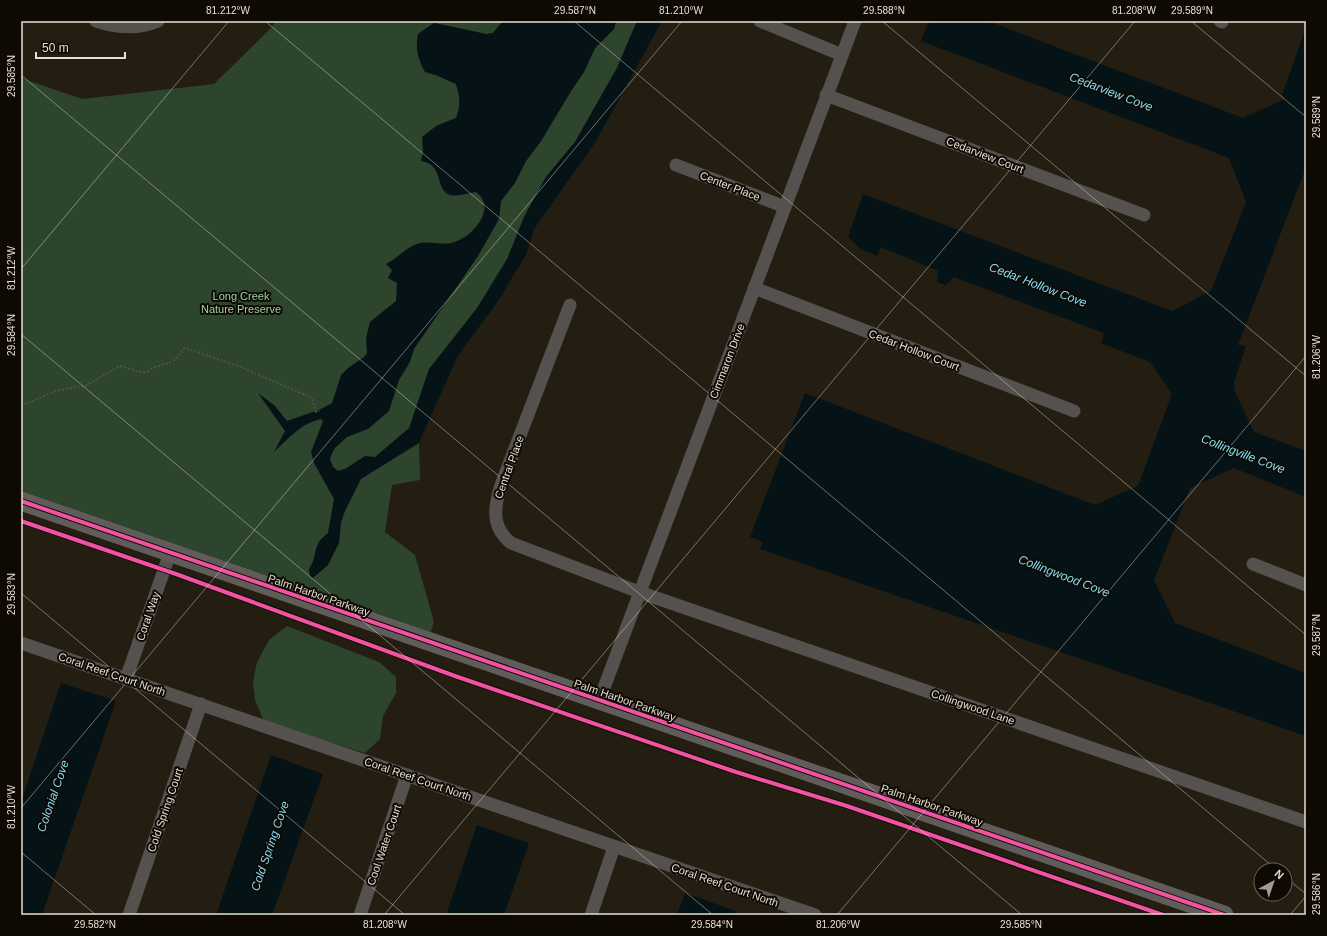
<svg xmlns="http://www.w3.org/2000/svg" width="1327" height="936" viewBox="0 0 1327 936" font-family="Helvetica,sans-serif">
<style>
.green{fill:#2d452d}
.water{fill:#051316}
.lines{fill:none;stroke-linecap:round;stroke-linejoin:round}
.path{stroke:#54504c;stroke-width:2;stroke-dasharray:2 2;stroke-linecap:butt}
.street{stroke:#54514e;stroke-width:13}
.secondary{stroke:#605c59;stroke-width:19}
.cycleway-casing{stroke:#0e0903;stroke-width:6}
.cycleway{stroke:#f153a3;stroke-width:4}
.ticks{fill:none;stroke:#e7dfd4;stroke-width:1;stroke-opacity:0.45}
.labels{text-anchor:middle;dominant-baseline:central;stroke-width:4;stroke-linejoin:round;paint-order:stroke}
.street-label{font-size:11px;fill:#e7dfd4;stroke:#0e0903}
.park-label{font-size:11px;fill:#9cd49f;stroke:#0e0903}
.water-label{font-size:12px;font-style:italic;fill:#84def7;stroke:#0e0903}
.neatline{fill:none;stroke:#e7dfd4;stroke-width:1.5}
.ticks-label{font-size:10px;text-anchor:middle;fill:#e7dfd4}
</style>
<rect width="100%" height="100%" fill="#231d12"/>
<!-- green -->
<g class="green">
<path d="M 275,21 L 503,21 L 493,33 L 486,34 L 434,23 L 418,34 L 425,72 L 436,75 L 456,84 C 460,96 461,106 456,118 L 436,126 L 501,201 L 526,161 L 541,141 L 571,91 L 584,72 L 595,48 L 614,29 L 616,21 L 637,21 L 617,68 L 575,142 L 546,177 L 524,217 L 526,255 L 499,300 L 458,356 L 419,443 L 420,480 L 392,485 L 385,532 L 415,555 L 434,622 L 431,632 L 21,491 L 21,78 L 82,99 L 214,84 L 272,27 Z"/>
<polygon points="287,626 379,662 396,677 396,693 383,716 380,739 365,753 264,721 255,700 253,682 257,662 269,640"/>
</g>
<!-- water -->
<g class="water">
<path d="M 503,21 L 616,21 L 614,29 L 595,48 L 584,72 L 571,91 L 541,141 L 526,161 L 515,183 L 501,201 L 499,219 L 478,256 L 414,349 L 410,362 L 399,380 L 389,411 L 368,429 L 347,437 L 334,449 L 330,459 L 333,467 L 338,471 L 345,469 L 365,456 L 375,457 L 409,428 L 429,369 L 477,308 L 507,259 L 524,217 L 546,177 L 575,142 L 617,68 L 637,21 L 662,21 L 596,141 L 534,229 L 526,255 L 499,300 L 458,356 L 419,443 L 361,479 L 345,511 L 341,523 L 339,543 L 328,565 L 313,578 L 310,576 L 309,569 C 319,554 311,545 328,533 L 334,499 L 314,463 L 311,452 L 323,421 L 321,419 C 301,423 288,439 274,452 L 285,431 L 258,393 L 275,406 L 287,421 L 319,410 L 332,403 L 341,375 L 348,368 L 364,357 L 367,353 L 366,338 L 370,322 L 396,301 L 397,283 L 388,278 L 392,270 L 386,264 C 398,258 405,248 417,244 C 427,240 440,245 451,243 C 472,239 498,208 476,192 C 468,193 458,197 450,195 C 434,189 445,165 421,161 L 423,151 L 422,137 L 436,126 L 456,118 C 461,106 460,96 456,84 L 436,75 L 425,72 C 418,59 415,49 418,34 L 434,23 L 486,34 L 493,33 Z"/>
<polygon points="929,21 988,21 1243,118 1285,99 1282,95 1306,28 1306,167 1238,345 1246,346 1234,382 1235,392 1254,432 1306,451 1306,497 1234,468 1190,488 1154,580 1175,623 1306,673 1306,736 760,549 763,542 750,537 805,393 1095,505 1138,486 1172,394 1150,362 1101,343 1104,333 954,277 946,285 937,282 938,271 881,247 877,256 861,249 848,237 863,194 1172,311 1211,291 1246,202 1229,158 921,41"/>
<polygon points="61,683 116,701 42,915 21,915 21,802"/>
<polygon points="271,755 323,774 272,915 216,915"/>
<polygon points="477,825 529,843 504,915 446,915"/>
<polygon points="685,893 736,911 734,915 677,915"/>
</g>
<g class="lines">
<!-- path -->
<polyline class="path" points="21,406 56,391 87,385 120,366 140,372 147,372 155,367 169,363 178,357 184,348 186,348 241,367 312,398 316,412 319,411"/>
<!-- street -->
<g class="street">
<path d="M 96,21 C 117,28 137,30 158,21"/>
<polyline points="760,21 842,55"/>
<polyline points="1220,21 1222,22"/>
<polyline points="826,95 1144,215"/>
<polyline points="676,165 785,207"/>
<polyline points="754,288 1074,411"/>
<path d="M 570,305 L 501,485 C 494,507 491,527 511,543 L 639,592 L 1306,822"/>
<polyline points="1253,564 1306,585"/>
<polyline points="21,643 815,915"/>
<polyline points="126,679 170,553"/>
<polyline points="599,701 855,21"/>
<polyline points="129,915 201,704"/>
<polyline points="360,915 407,775"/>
<polyline points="591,915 614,847"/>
</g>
<!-- secondary -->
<polyline class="secondary" points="21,501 1224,915"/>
<defs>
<g id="cycleway">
<polyline points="21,501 1224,915"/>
<polyline points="21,521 176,574 455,676 736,772 847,806 1163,915"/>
</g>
</defs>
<!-- cycleway casing -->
<use href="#cycleway" class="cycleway-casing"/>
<!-- cycleway -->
<use href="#cycleway" class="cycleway"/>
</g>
<!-- ticks -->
<path class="ticks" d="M 265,21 L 1277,870M 574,21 L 1306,635M 882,21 L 1306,376M 1191,21 L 1306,117M 21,75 L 1022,915M 21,269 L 229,21M 21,334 L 713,915M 21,593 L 405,915M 21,808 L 682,21M 21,852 L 96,915M 1285,877 L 1306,894M 384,915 L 1135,21M 837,915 L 1306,356M 1290,915 L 1306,896"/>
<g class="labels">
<!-- street labels -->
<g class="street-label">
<text transform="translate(985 155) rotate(21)">Cedarview Court</text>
<text transform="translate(730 186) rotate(21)">Center Place</text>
<text transform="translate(914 350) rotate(21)">Cedar Hollow Court</text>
<text transform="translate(727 361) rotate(-69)">Cimmaron Drive</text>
<text transform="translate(509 467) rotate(-70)">Central Place</text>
<text transform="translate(319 595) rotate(19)">Palm Harbor Parkway</text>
<text transform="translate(148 616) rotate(-71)">Coral Way</text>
<text transform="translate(112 674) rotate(19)">Coral Reef Court North</text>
<text transform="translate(625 700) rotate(19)">Palm Harbor Parkway</text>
<text transform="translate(973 707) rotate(19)">Collingwood Lane</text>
<text transform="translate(418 779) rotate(19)">Coral Reef Court North</text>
<text transform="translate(932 805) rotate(19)">Palm Harbor Parkway</text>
<text transform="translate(165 810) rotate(-71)">Cold Spring Court</text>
<text transform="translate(384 845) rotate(-71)">Cool Water Court</text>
<text transform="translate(725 885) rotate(19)">Coral Reef Court North</text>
</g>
<!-- park labels -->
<g class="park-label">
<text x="241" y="296">Long Creek<tspan x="241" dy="13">Nature Preserve</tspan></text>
</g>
<!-- water labels -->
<g class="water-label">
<text transform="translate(1111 92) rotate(21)">Cedarview Cove</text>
<text transform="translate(1038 285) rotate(21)">Cedar Hollow Cove</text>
<text transform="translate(1243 454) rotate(21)">Collingville Cove</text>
<text transform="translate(1064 576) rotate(21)">Collingwood Cove</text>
<text transform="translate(53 796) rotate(-71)">Colonial Cove</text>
<text transform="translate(270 846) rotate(-71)">Cold Spring Cove</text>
</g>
</g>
<!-- border -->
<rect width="1327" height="936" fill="none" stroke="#0e0903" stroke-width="44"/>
<!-- north arrow -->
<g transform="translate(1273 882) rotate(40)"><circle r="19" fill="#0e0903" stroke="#655f57"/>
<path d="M0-3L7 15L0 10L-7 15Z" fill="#a29b90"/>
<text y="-6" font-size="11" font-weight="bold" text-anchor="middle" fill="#e7dfd4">N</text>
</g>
<!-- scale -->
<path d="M36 52v6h89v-6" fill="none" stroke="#e7dfd4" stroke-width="2"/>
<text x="42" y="52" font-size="12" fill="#e7dfd4" stroke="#0e0903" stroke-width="3" paint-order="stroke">50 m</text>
<rect x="22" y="22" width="1283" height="892" class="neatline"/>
<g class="ticks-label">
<text x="228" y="14">81.212°W</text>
<text x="575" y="14">29.587°N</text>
<text x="681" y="14">81.210°W</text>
<text x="884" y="14">29.588°N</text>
<text x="1134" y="14">81.208°W</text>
<text x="1192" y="14">29.589°N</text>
<text transform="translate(11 76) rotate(-90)" y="4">29.585°N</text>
<text transform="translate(1316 117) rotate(-90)" y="4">29.589°N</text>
<text transform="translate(11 268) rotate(-90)" y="4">81.212°W</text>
<text transform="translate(11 335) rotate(-90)" y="4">29.584°N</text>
<text transform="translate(1316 357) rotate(-90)" y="4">81.206°W</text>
<text transform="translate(11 594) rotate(-90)" y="4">29.583°N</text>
<text transform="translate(1316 635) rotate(-90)" y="4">29.587°N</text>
<text transform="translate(11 807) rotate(-90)" y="4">81.210°W</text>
<text transform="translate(1316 894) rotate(-90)" y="4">29.586°N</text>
<text x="95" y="928">29.582°N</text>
<text x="385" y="928">81.208°W</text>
<text x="712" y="928">29.584°N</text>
<text x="838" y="928">81.206°W</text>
<text x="1021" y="928">29.585°N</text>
</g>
</svg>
